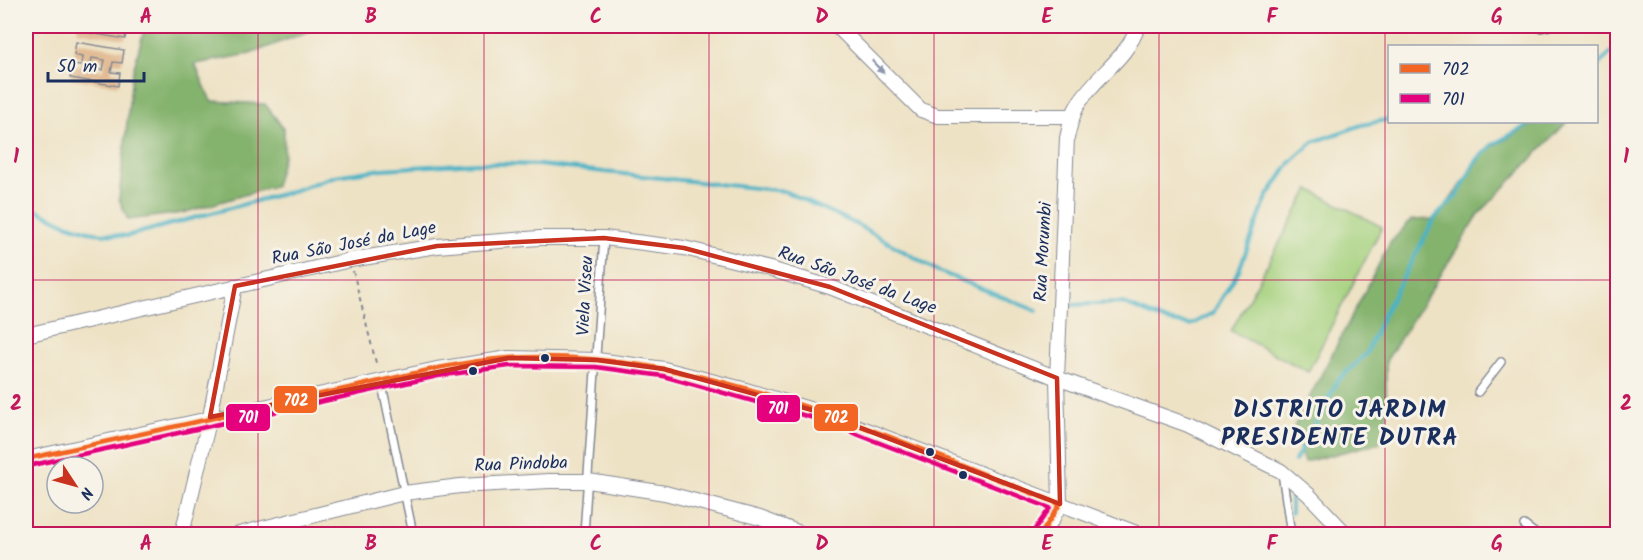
<svg xmlns="http://www.w3.org/2000/svg" width="1643" height="560" viewBox="0 0 1643 560" font-family="Kalam,sans-serif">
<style>
.green{fill:#a5d17e;stroke:#60806e;stroke-width:1.5}
.forest{fill:#84b36d;stroke:#507166;stroke-width:1.5}
.lines{fill:none;stroke-linecap:round;stroke-linejoin:round}
.stream{stroke:#49b3c6;stroke-width:4}
.building{fill:#e1ba92;fill-rule:evenodd}
.lane-casing{stroke:#848892;stroke-width:10}
.street-casing{stroke:#848892;stroke-width:16}
.path{stroke:#848892;stroke-width:2;stroke-dasharray:4.5 4.5;stroke-linecap:butt}
.lane{stroke:#fff;stroke-width:7}
.street{stroke:#fff;stroke-width:14}
.bus-1-casing{stroke:#f7f3e8;stroke-width:9}
.bus-2-casing{stroke:#f7f3e8;stroke-width:9}
.bus-1{stroke:#f26522;stroke-width:4.5}
.bus-2{stroke:#e5007d;stroke-width:4.5}
.oneway{fill:#8d97ae}
.marked{fill:none;stroke:#c8321e;stroke-width:4.5;stroke-linejoin:round}
.grid{fill:none;stroke:#c2185b;stroke-width:1.5;stroke-opacity:0.55}
.bus-dot{fill:#1b2f5e;stroke:#f7f3e8;stroke-width:2}
.labels{text-anchor:middle;dominant-baseline:central;stroke-width:6;stroke-linejoin:round;paint-order:stroke}
.street-label{font-size:18px;fill:#1b2f5e;stroke:#f7f3e8}
.district-label{font-size:24px;font-weight:bold;letter-spacing:1.5px;fill:#1b2f5e;stroke:#f7f3e8}
.line-badge{stroke:#f7f3e8;stroke-width:2}
.badge-label{font-size:16px;text-anchor:middle;font-weight:bold;fill:#fff}
.neatline{fill:none;stroke:#c2185b;stroke-width:2}
.grid-label{font-size:20px;text-anchor:middle;font-weight:bold;fill:#c2185b}
</style>
<rect width="100%" height="100%" fill="#f7f3e8"/>
<filter id="ink" filterUnits="userSpaceOnUse"><feTurbulence type="fractalNoise" baseFrequency=".0167" numOctaves="2"/><feDisplacementMap in="SourceGraphic" scale="12" xChannelSelector="R" yChannelSelector="G"/><feConvolveMatrix kernelMatrix="1 2 1 2 8 2 1 2 1" color-interpolation-filters="sRGB"/></filter>
<filter id="wash" filterUnits="userSpaceOnUse"><feTurbulence type="fractalNoise" baseFrequency=".008" numOctaves="4" result="noise"/><feDisplacementMap in="SourceGraphic" scale="24" xChannelSelector="R" yChannelSelector="G"/><feGaussianBlur stdDeviation="1.35" result="paint"/><feColorMatrix in="noise" values="0 0 0 0 0 0 0 0 0 0 0 0 0 0 0 0 0 1.4 0 .05"/><feComposite in="paint" operator="in"/></filter>
<g filter="url(#wash)">
<rect width="100%" height="100%" fill="#eee2c5"/>
<!-- green -->
<polygon class="green" points="1309,189 1382,227 1308,372 1231,331"/>
<!-- forest -->
<g class="forest">
<polygon points="145,26 322,26 250,54 195,64 211,101 265,104 284,129 284,154 275,186 183,213 128,220 119,199 132,75"/>
<polygon points="1537,122 1567,122 1479,214 1386,361 1387,441 1304,462 1293,429 1390,243 1411,220 1436,219 1486,150"/>
</g>
<g class="lines">
<!-- stream -->
<g class="stream">
<polyline points="1596,67 1618,46"/>
<polyline points="26,205 66,224 95,233 127,236 293,191 335,176 383,169 476,163 539,165 784,191 856,224 938,271 1037,311"/>
<polyline points="1068,305 1122,303 1166,321 1190,325 1213,313 1239,270 1267,197 1291,162 1313,142 1362,125 1390,119"/>
<polyline points="1295,461 1338,380 1366,354 1384,313 1435,218 1458,194 1476,161 1492,145 1534,122"/>
<polyline points="1291,513 1291,496"/>
</g>
</g>
<g id="blocks">
<!-- building -->
<g class="building">
<polygon points="78,26 127,26 125,39 77,31"/>
<path d="M 76,42 L 124,50 L 122,63 L 113,62 L 111,72 L 120,73 L 118,86 L 70,78 L 72,65 L 81,66 L 82,57 L 74,55 ZM 92,58 L 105,60 L 103,70 L 90,68 Z"/>
</g>
</g>
</g>
<g filter="url(#ink)">
<use href="#blocks" fill-opacity="0" stroke="#848892" stroke-width="1.5"/>
<g class="lines">
<defs>
<g id="lane">
<polyline points="1535,26 1540,28 1549,26"/>
<polyline points="381,380 413,534"/>
<polyline points="1478,392 1501,362"/>
<polyline points="1282,473 1291,534"/>
<polyline points="1524,525 1536,534"/>
<polyline points="584,534 604,238"/>
</g>
<g id="street">
<polyline points="837,26 921,110 938,116 1072,116"/>
<polyline points="26,335 350,260 437,246 539,238 604,238 684,248 770,269 830,287 1057,378 1188,425 1281,471 1308,494 1346,534"/>
<polyline points="26,459 437,369 509,358 597,360 664,369 739,388 819,412 1139,534"/>
<polyline points="182,534 210,417 235,286"/>
<polyline points="239,534 404,493 460,486 549,481 588,481 665,493 760,518 803,534"/>
<path d="M 1041,534 L 1052,520 L 1060,504 L 1057,378 L 1067,138 C 1070,125 1072,114 1079,103 C 1097,74 1127,59 1138,26"/>
</g>
</defs>
<!-- lane casing -->
<use href="#lane" class="lane-casing"/>
<!-- street casing -->
<use href="#street" class="street-casing"/>
<!-- path -->
<polyline class="path" points="353,271 377,367"/>
<!-- lane -->
<use href="#lane" class="lane"/>
<!-- street -->
<use href="#street" class="street"/>
<defs>
<path id="bus-1" d="M 26,459 C 127,437 229,415 330,392 C 389,380 449,362 509,358 C 698,346 888,438 1060,504 L 1041,534"/>
<polyline id="bus-2" points="28,466 438,376 509,366 596,367 663,376 817,419 1050,508 1035,529"/>
</defs>
<!-- bus-1 casing -->
<use href="#bus-1" class="bus-1-casing"/>
<!-- bus-2 casing -->
<use href="#bus-2" class="bus-2-casing"/>
<!-- bus-1 -->
<use href="#bus-1" class="bus-1"/>
<!-- bus-2 -->
<use href="#bus-2" class="bus-2"/>
</g>
<!-- one-way arrows -->
<defs><path id="oneway-solid" d="M-6-.8H1V-3.2L6.5 0L1 3.2V.8H-6Z" transform="scale(1.5)"/></defs>
<use class="oneway" href="#oneway-solid" transform="translate(878 67) rotate(47)"/>
</g>
<!-- marked area -->
<path class="marked" d="M 604,238 L 684,248 L 830,287 L 1057,378 L 1060,504 L 819,412 L 664,369 L 597,360 L 509,358 L 210,417 L 235,286 L 437,246 Z"/>
<!-- grid -->
<path class="grid" d="M 258,26 L 258,534M 484,26 L 484,534M 709,26 L 709,534M 934,26 L 934,534M 1159,26 L 1159,534M 1385,26 L 1385,534M 26,280 L 1618,280"/>
<!-- markers -->
<g class="bus-dot">
<circle cx="545" cy="358" r="5"/>
<circle cx="473" cy="371" r="5"/>
<circle cx="930" cy="452" r="5"/>
<circle cx="963" cy="475" r="5"/>
</g>
<g class="labels">
<!-- street labels -->
<g class="street-label">
<text transform="translate(354 244) rotate(-11)">Rua São José da Lage</text>
<text transform="translate(1044 252) rotate(-87)">Rua Morumbi</text>
<text transform="translate(857 281) rotate(20)">Rua São José da Lage</text>
<text transform="translate(586 296) rotate(-87)">Viela Viseu</text>
<text transform="translate(521 465) rotate(-2)">Rua Pindoba</text>
</g>
<!-- district labels -->
<g class="district-label">
<text x="1340" y="410">DISTRITO JARDIM<tspan x="1340" dy="28">PRESIDENTE DUTRA</tspan></text>
</g>
</g>
<g class="line-badge">
<rect x="273" y="385" width="45" height="29" rx="6" fill="#f26522"/>
<rect x="756" y="394" width="45" height="29" rx="6" fill="#e5007d"/>
<rect x="813" y="403" width="46" height="29" rx="6" fill="#f26522"/>
<rect x="225" y="403" width="46" height="29" rx="6" fill="#e5007d"/>
</g>
<g class="badge-label">
<text x="296" y="406">702</text>
<text x="778" y="414">701</text>
<text x="836" y="423">702</text>
<text x="248" y="423">701</text>
</g>
<!-- margin -->
<rect width="1643" height="560" fill="none" stroke="#f7f3e8" stroke-width="66"/>
<!-- legend -->
<rect x="1388" y="45" width="210" height="78" fill="#f7f3e8" stroke="#9fa5b1" stroke-width="1.5"/>
<rect x="1400" y="64" width="30" height="9" fill="#f26522" stroke="#9fa5b1" stroke-width="1.5"/>
<text x="1442" y="75" font-size="18" fill="#1b2f5e">702</text>
<rect x="1400" y="94" width="30" height="9" fill="#e5007d" stroke="#9fa5b1" stroke-width="1.5"/>
<text x="1442" y="105" font-size="18" fill="#1b2f5e">701</text>
<!-- north arrow -->
<g transform="translate(75 485) rotate(126)"><circle r="28" fill="#f7f3e8" stroke="#9fa5b1" stroke-width="1.5"/>
<path d="M0-4.5L10 22L0 15L-10 22Z" fill="#c8321e"/>
<text y="-9" font-size="16" font-weight="bold" text-anchor="middle" fill="#1b2f5e">N</text>
</g>
<!-- scale -->
<path d="M48 72v9h96v-9" fill="none" stroke="#1b2f5e" stroke-width="3"/>
<text x="57" y="72" font-size="18" fill="#1b2f5e" stroke="#f7f3e8" stroke-width="4.5" paint-order="stroke">50 m</text>
<rect x="33" y="33" width="1577" height="494" class="neatline"/>
<g class="grid-label">
<text x="146" y="23">A</text>
<text x="371" y="23">B</text>
<text x="596" y="23">C</text>
<text x="822" y="23">D</text>
<text x="1047" y="23">E</text>
<text x="1272" y="23">F</text>
<text x="1497" y="23">G</text>
<text x="16" y="163">1</text>
<text x="1626" y="163">1</text>
<text x="16" y="410">2</text>
<text x="1626" y="410">2</text>
<text x="146" y="550">A</text>
<text x="371" y="550">B</text>
<text x="596" y="550">C</text>
<text x="822" y="550">D</text>
<text x="1047" y="550">E</text>
<text x="1272" y="550">F</text>
<text x="1497" y="550">G</text>
</g>
</svg>
